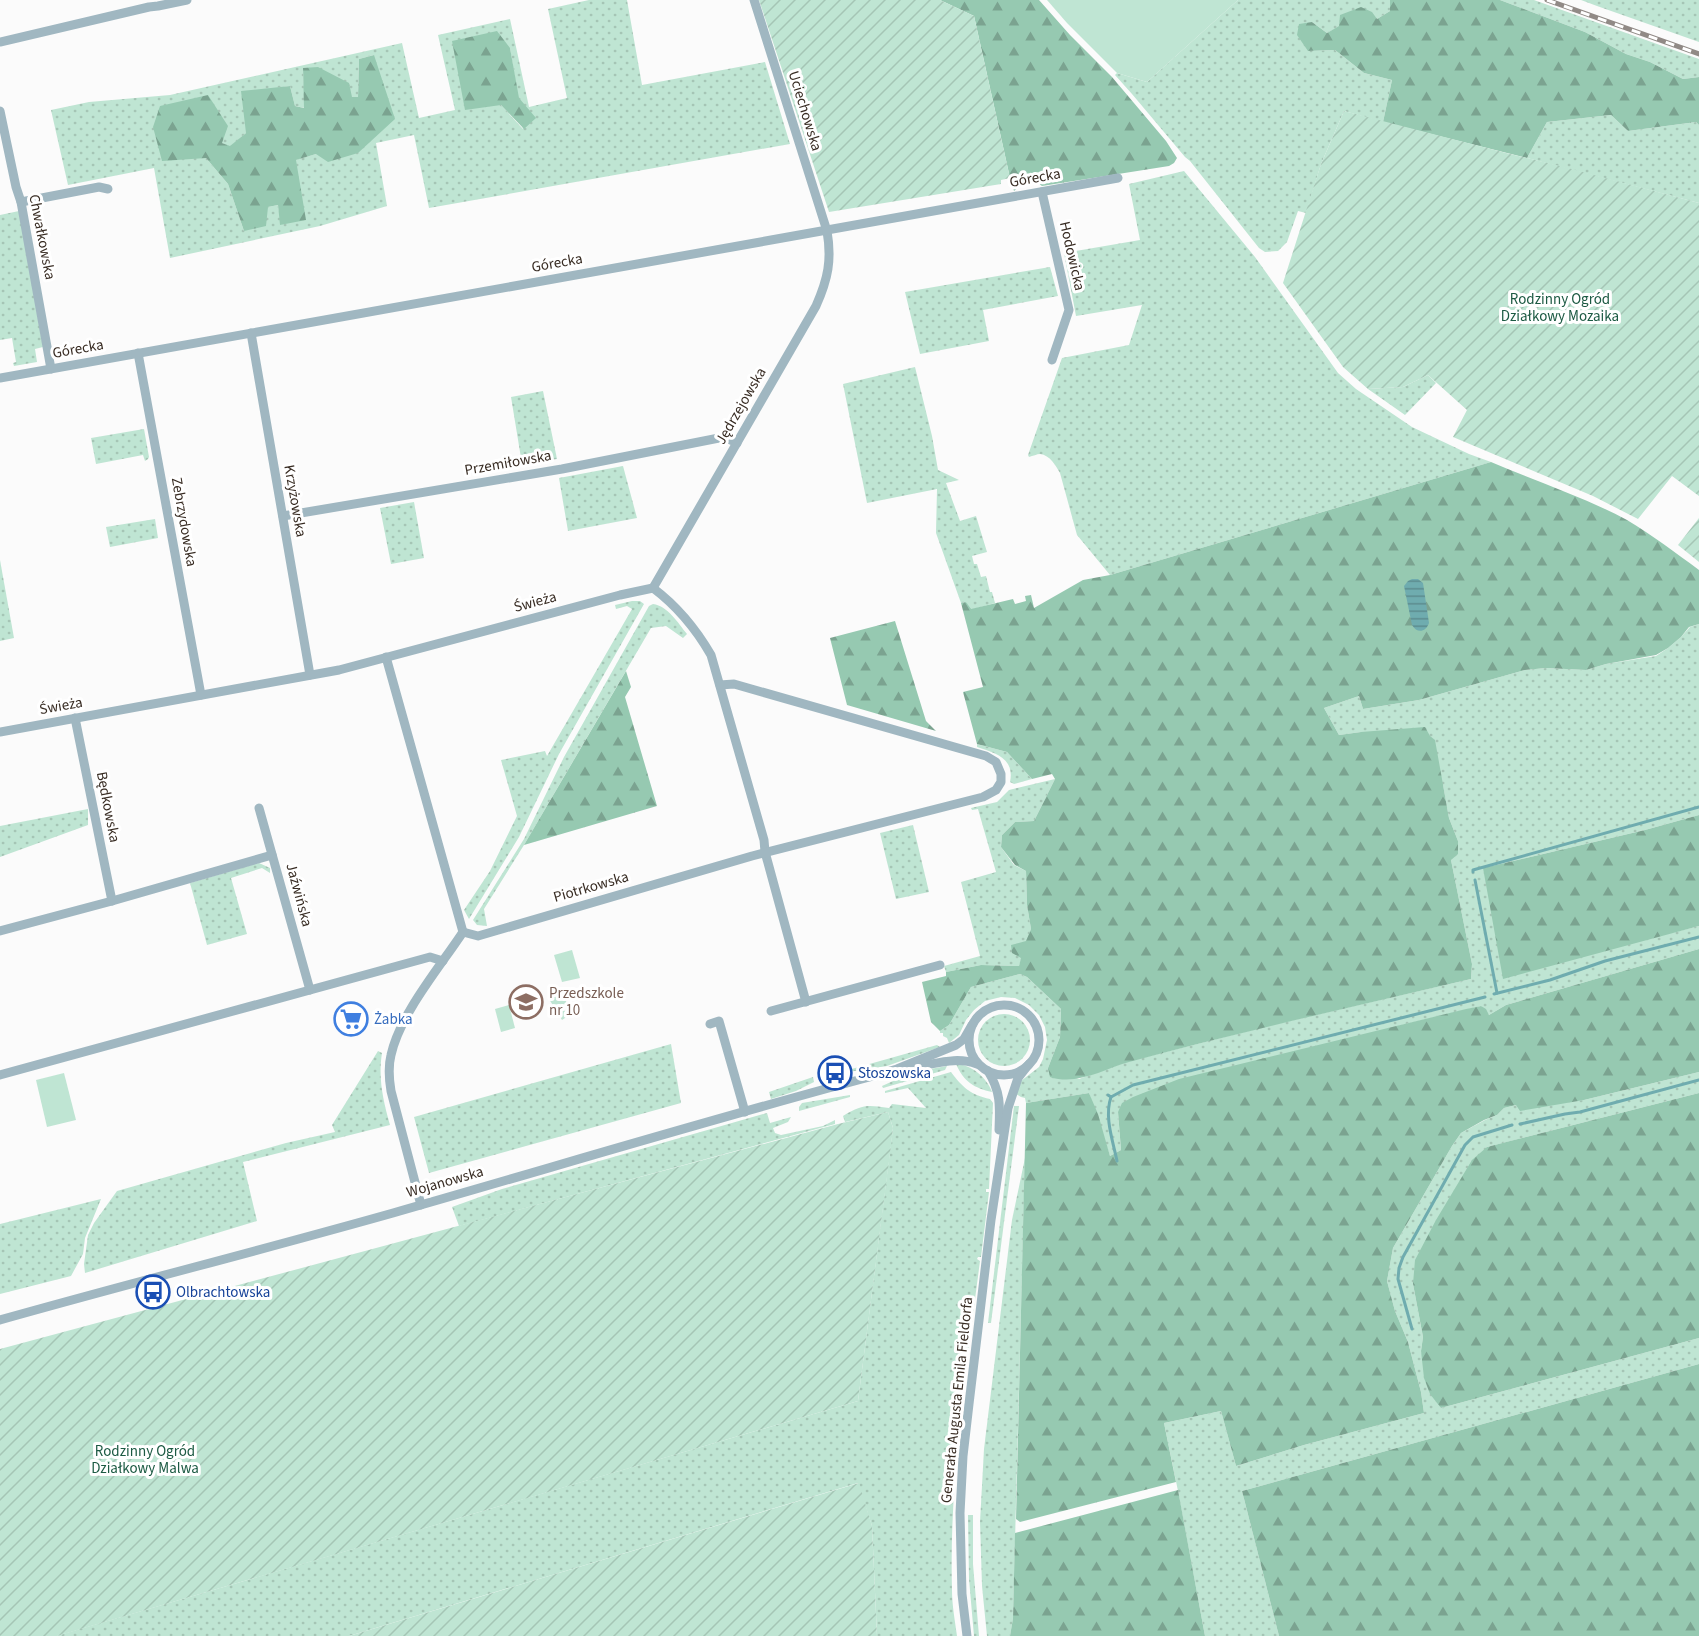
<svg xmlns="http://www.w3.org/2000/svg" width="1699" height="1636" viewBox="0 0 1699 1636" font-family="'Source Sans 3',sans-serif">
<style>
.grass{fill:url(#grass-dots);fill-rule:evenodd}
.forest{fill:url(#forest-firs)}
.park{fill:#bfe5d3}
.garden{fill:url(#garden-furrows)}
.water{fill:url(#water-rules)}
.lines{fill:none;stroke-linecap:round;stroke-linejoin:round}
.stream{stroke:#6facaf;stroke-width:3}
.street{stroke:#a0b7c1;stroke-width:9}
.rail-casing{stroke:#918a86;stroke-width:5}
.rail{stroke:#fff;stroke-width:3;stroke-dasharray:9;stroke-linecap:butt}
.labels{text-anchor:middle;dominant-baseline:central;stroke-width:6;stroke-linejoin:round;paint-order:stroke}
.street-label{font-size:15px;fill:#382c23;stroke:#fff}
.park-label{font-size:15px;fill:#1c5a43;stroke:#fff}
.education-label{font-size:15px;fill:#785e54;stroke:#fff;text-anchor:start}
.shop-label{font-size:15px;fill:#366cbe;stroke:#fff;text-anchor:start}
.transit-label{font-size:15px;fill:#164399;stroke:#fff;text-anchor:start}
</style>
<defs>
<pattern id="grass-dots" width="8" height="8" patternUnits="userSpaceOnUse" patternTransform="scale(1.5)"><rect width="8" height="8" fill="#bfe5d3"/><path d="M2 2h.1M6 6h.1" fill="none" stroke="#a5c5b5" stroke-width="1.8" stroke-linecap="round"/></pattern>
<pattern id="forest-firs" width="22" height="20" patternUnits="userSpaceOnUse" patternTransform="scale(1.5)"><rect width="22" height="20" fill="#96c9b1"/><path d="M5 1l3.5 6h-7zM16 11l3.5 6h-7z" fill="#7ba390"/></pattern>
<pattern id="garden-furrows" width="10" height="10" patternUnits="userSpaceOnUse" patternTransform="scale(1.5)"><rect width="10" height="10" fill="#bfe5d3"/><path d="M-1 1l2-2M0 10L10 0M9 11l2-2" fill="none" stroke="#a5c5b5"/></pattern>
<pattern id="water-rules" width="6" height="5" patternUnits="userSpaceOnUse" patternTransform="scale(1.5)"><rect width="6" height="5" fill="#6facaf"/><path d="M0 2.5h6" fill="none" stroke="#5c8c8e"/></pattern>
</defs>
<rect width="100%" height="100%" fill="#fbfbfb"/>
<!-- grass -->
<g class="grass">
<path d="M 589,0 L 627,0 L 642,85 L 765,62 L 790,144 L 429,208 L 414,135 L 376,143 L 387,206 L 320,226 L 170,258 L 154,168 L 68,185 L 51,110 L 89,102 L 170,95 L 402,43 L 419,118 L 455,110 L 438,35 L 510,19 L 529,107 L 567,98 L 548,9 ZM 510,48 L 523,129 L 501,105 ZM 374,55 L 358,153 L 316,154 L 295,160 L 281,225 L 278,205 L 268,207 L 244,231 L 228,184 L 206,158 L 222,143 L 230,147 L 246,133 L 277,88 L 290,86 L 295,106 L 305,108 L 303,68 L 352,97 L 358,97 L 359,59 Z"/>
<polygon points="1238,0 1390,0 1390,11 1377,19 1340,26 1327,33 1312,22 1308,51 1335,50 1364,73 1392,80 1383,122 1344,111 1321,164 1306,213 1298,211 1287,242 1278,251 1265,252 1259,248 1190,161 1185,157 1132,94 1115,75 1117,73 1147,82"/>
<polygon points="1500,0 1534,0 1699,59 1699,77 1683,79 1650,62 1626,54 1585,32"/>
<polygon points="1581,0 1699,0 1699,42 1597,6"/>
<polygon points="1611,115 1628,131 1696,122 1699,125 1699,203 1527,158 1547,122"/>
<path d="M 1184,171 L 1255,257 L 1338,373 L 1356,389 L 1412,427 L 1469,454 L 1491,462 L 1110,575 L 1077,535 L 1060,473 C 1056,466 1050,455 1040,454 C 1037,454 1033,456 1029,457 L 1028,455 L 1062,358 L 1129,345 L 1142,305 L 1076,316 L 1064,253 L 1140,240 L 1129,184 Z"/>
<polygon points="19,211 43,347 35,349 37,362 14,366 13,363 16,362 12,338 0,340 0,215"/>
<polygon points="1050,267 1058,296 983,310 989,341 920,354 905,292"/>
<polygon points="915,367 932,436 938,470 959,480 946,483 960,521 976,516 987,552 972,556 974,564 977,564 981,577 986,576 990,592 992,592 995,603 970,610 966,602 961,603 936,533 937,489 867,503 843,384"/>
<polygon points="1428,375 1436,383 1405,415 1368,389 1403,387"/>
<polygon points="543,391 557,459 522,464 511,397"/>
<polygon points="144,429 149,457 148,459 145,461 143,455 96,464 91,438"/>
<polygon points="623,466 637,518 568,531 559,478"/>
<polygon points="414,502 424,558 391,564 380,508"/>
<polygon points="155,519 158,538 110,547 106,527"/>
<polygon points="0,560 14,638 0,641"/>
<polygon points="632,601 640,601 644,604 559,754 519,837 469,919 464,910 490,871 517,816 501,760 545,751 547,756 632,609 627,606 616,609 615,605"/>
<path d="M 653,604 C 668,606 678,623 687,634 L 683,638 L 666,626 L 651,628 L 524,845 L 484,909 L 487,926 L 477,925 L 473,920 L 524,839 L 564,757 L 649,606 Z"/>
<polygon points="1699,624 1699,815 1645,830 1483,868 1671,933 1699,926 1699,949 1506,1005 1489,1015 1481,1006 1402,1025 1118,1112 1121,1150 1110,1156 1089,1093 1026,1103 1025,1098 1021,1097 1016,1094 1021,1081 1039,1067 1043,1059 1047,1040 1045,1027 1039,1015 1029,1005 1015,998 1001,997 985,1001 974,1010 966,1020 959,1035 949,1043 947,1038 943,1036 943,1033 940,1033 940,1031 949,1025 971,987 1020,974 1027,977 1061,1009 1060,1037 1048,1068 1079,1079 1126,1062 1272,1025 1471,979 1472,964 1451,860 1458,841 1449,818 1443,785 1361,732 1339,735 1324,708 1359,696 1363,709 1419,700 1525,670 1546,668 1586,670 1606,664 1656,656 1668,648 1681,637 1690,627"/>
<path d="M 977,744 L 1007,752 L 1032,779 L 1014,784 L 1010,782 C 1015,758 995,753 977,747 Z"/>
<polygon points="1055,779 1034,821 1015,822 1002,835 1001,847 1014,865 1026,871 1027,905 1031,929 1019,966 981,965 946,972 944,966 980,956 961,882 996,872 978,809 972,810 971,808 997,802 1009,790"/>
<polygon points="88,809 88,825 0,857 0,826"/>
<polygon points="913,825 929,892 896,899 880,833"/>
<polygon points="259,863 270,868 270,873 262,868 231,878 247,934 207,945 190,883"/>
<circle cx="1004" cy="1040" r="26"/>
<polygon points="671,1044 681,1103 429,1173 414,1117"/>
<polygon points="937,1045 940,1047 887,1066 848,1072 848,1070"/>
<path d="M 378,1051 L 382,1053 C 378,1078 383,1100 390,1125 L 243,1162 L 257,1221 L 85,1273 L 84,1264 L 88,1235 L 94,1223 L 117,1191 L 286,1143 L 335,1132 L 332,1125 Z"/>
<path d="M 956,1064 C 971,1064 987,1078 992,1092 C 974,1088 964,1082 956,1064 Z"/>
<polygon points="947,1066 945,1070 883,1088 882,1086 913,1072"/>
<path d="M 951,1072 C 962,1087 971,1095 990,1099 L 993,1103 L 989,1189 L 986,1189 L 986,1192 L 989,1192 L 981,1257 L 978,1257 L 977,1259 L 980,1261 C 966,1370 949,1480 952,1590 C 952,1605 955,1621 957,1636 L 877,1636 L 872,1526 L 858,1483 L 349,1636 L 56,1636 L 858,1401 L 893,1128 L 888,1112 L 845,1122 L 843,1116 C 863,1104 867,1105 889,1108 L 892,1104 L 926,1108 L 908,1088 L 885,1093 L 885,1091 Z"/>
<polygon points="1699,1072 1699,1093 1487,1147 1413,1284 1423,1337 1421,1351 1441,1408 1699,1338 1699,1364 1242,1491 1279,1636 1205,1636 1178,1491 1164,1423 1221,1411 1236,1466 1304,1445 1424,1413 1421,1392 1408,1342 1395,1311 1387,1281 1393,1248 1452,1146 1461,1133 1485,1120 1497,1115 1504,1108 1516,1105 1584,1100"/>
<polygon points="813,1077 814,1082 796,1091 771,1099 769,1092"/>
<polygon points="850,1095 850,1097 799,1111 799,1107 802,1103"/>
<polygon points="1014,1106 1019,1106 991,1323 988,1323"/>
<polygon points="767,1113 770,1123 791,1117 788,1122 773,1128 775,1133 781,1135 823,1126 835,1120 835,1124 459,1226 452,1207 502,1189"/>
<polygon points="1025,1158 1013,1618 1010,1636 987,1636 982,1586 980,1522 984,1449 1012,1220"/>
<polygon points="101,1199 85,1238 83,1254 71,1276 0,1294 0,1224"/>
<polygon points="968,1515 973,1515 973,1564 979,1636 974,1636 969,1579"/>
</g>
<!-- forest -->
<g class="forest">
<polygon points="940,0 1039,0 1070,35 1112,77 1166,141 1177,158 1174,163 1169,166 1042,186 1030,177 1014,191 1010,178 974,16"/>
<polygon points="1390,0 1500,0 1585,32 1626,54 1650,62 1683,79 1699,77 1699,125 1696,122 1628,131 1611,115 1547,122 1527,158 1383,122 1392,80 1364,73 1335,50 1308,51 1297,35 1299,24 1312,22 1327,33 1339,26 1340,15 1361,7 1372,12 1377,19 1390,11"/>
<polygon points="497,31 510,48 519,98 536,118 524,129 501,105 465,110 452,41"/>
<polygon points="374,55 395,119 358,153 328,162 316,154 296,160 306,220 280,225 278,205 268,207 266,226 244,231 228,184 206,158 162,161 153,127 160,106 208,95 228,126 222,143 230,146 246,133 241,91 290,86 295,106 304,108 303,68 318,67 349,83 352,97 358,97 359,59"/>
<path d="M 1491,462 C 1536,481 1584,497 1627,520 C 1652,535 1676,553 1699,570 L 1699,624 L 1689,627 L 1681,637 L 1668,648 L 1656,655 L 1606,664 L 1586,670 L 1546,668 L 1525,670 L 1419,700 L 1363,709 L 1359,696 L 1324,708 L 1339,735 L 1361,732 L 1425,727 L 1430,736 L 1435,740 L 1449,818 L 1458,841 L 1458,854 L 1451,860 L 1472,964 L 1471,979 C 1357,1006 1243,1031 1129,1062 C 1104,1069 1077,1086 1050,1077 L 1048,1068 L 1060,1037 L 1061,1009 L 1027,977 L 1020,974 L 971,987 L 949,1025 L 940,1031 L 931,1022 L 922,982 L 946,976 L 946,972 L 981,965 L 1019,966 L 1021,958 L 1012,953 L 1011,945 L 1026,941 L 1031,929 L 1027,905 L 1026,871 L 1015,865 L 1001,847 L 1002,835 L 1015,822 L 1034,821 L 1055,779 L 1052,774 L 1032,779 L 1007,752 L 977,744 L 963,692 L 983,687 L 961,603 L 966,602 L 971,609 L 1013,599 L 1015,604 L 1026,601 L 1025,596 L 1031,595 L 1034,608 L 1083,580 L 1110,575 Z"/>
<polygon points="895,621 926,721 936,731 847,705 830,638"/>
<polygon points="626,671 631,687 625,697 657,806 524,845"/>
<polygon points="1699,815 1699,926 1503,979 1483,868 1645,830"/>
<polygon points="1699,949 1699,1072 1584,1100 1520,1111 1516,1105 1504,1108 1497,1115 1484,1120 1461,1133 1452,1146 1393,1248 1387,1281 1395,1311 1408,1342 1421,1392 1424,1413 1304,1445 1236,1466 1221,1411 1164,1423 1176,1482 1020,1522 1016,1519 1026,1103 1089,1093 1098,1114 1110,1156 1121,1150 1118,1112 1122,1103 1133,1097 1179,1079 1466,1009 1481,1006 1486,1009 1489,1015 1506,1005"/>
<polygon points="1699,1093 1699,1338 1441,1408 1430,1394 1424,1378 1421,1351 1423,1337 1413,1284 1415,1260 1436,1220 1472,1160 1487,1147 1510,1141"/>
<polygon points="1699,1364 1699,1636 1279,1636 1242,1491"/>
<polygon points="1178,1490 1205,1636 1010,1636 1013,1618 1015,1533"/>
</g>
<!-- park -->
<g class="park">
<polygon points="1047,0 1238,0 1147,82 1117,73 1067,23"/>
<polygon points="572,950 580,978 562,982 554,955"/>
<polygon points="560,992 567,1003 562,1007 568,1016 562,1020 549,999"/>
<polygon points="509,1005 515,1028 501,1032 495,1009"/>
<polygon points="64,1073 76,1120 47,1127 36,1080"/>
</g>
<!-- garden -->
<g class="garden">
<polygon points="759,0 940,0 974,16 1010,178 1001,180 1001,184 829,212"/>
<polygon points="1344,111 1510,154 1564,167 1699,203 1699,496 1672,476 1638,519 1593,496 1453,437 1467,410 1428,375 1403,387 1368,389 1343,367 1283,283 1321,164"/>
<polygon points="1699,518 1699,562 1678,545"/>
<polygon points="888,1112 893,1128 891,1146 858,1401 57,1636 0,1636 0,1349 838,1124"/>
<polygon points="859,1483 872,1526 877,1636 349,1636"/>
</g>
<!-- water -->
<path class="water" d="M 1412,579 L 1418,579 L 1423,583 L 1429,623 C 1426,632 1417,634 1412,625 L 1404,586 L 1408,581 Z"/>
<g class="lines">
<!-- stream -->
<g class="stream">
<polyline points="1473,872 1473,870 1699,807"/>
<polyline points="1475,880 1497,993"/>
<polyline points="1494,994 1550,980 1605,961 1699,937"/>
<polyline points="1108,1095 1111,1097 1133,1085 1485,997"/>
<path d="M 1111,1097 C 1104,1117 1113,1141 1117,1161"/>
<polyline points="1520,1124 1565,1114 1580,1112 1699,1080"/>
<polyline points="1412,1329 1398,1279 1399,1268 1403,1257 1465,1145 1473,1137 1512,1125"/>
</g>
<!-- street -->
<g class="street">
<polyline points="0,42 149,7 158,6 187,0"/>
<polyline points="0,111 16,187 21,202 51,369"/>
<polyline points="1042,192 1069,310 1052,360"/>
<polyline points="21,202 99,187 108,189"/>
<polyline points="251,333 310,675"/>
<polyline points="138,353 201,695"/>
<polyline points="0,378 1118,178"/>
<polyline points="283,516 562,469 724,437 737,443"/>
<path d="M 653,588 L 816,306 C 828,279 832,260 827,231 L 754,0"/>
<polyline points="386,657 463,932"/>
<polyline points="75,718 112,901"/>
<path d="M 0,732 L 339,670 L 620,595 L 653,588 C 677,606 696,629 711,655 L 764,840 L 765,852 L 806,1002"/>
<polyline points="259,808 310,990"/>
<polyline points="0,931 112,901 272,855"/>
<polyline points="463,932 478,936 752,856 983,797 996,790 1001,782 1001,774 996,762 986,756 734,684 720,685"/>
<circle cx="1004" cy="1040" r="35"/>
<polyline points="771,1011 940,965"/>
<polyline points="710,1024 719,1021 745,1112"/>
<path d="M 914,1067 C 936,1064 956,1056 977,1064"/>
<path d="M 988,1071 C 1001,1092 1000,1106 999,1130"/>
<polyline points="0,1075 430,957 443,961"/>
<path d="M 421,1205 L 391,1091 C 389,1079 388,1067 391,1055 C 400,1014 440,967 463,932"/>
<path d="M 0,1320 C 131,1283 262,1250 393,1213 C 554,1167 715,1118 877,1075 L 897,1069 L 956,1045 L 964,1039 L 972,1025"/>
<polyline points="967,1636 962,1594 960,1513 963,1456 969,1404 991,1220 1008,1108 1018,1078 1029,1064"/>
</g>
<defs>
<polyline id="rail" points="1547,0 1699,54"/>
</defs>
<!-- rail casing -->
<use href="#rail" class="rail-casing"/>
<!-- rail -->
<use href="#rail" class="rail"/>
</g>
<!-- icons -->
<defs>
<symbol id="school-ring" viewBox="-11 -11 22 22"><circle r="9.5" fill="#fff" stroke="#8d6e63" stroke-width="1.5"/><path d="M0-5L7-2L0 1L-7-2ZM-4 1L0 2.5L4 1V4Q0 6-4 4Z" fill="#8d6e63"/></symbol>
<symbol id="supermarket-ring" viewBox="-11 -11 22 22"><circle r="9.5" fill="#fff" stroke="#3f7fe0" stroke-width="1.5"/><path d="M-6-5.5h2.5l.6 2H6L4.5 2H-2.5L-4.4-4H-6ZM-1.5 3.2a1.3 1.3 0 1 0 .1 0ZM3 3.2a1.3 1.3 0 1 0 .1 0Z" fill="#3f7fe0"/></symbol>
<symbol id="bus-ring" viewBox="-11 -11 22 22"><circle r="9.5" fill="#fff" stroke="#1a4fb4" stroke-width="1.5"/><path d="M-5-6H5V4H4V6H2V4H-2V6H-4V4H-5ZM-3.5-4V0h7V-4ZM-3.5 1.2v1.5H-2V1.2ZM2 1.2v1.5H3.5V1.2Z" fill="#1a4fb4"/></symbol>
</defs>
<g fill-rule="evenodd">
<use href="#school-ring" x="507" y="983" width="38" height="38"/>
<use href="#supermarket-ring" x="332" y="1000" width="38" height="38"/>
<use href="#bus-ring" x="816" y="1054" width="38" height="38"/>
<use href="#bus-ring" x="134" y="1273" width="38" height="38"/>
</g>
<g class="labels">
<!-- street labels -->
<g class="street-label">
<text transform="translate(805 111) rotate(73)">Uciechowska</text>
<text transform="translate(1035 178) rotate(-10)">Górecka</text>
<text transform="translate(42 237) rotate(79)">Chwałkowska</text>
<text transform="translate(1072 256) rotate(77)">Hodowicka</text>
<text transform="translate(557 263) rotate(-10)">Górecka</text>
<text transform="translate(78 349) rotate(-10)">Górecka</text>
<text transform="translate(741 406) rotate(-60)">Jędrzejowska</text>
<text transform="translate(508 463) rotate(-10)">Przemiłowska</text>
<text transform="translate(295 501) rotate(80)">Krzyżowska</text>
<text transform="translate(184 522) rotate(80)">Zebrzydowska</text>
<text transform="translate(535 602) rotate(-15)">Świeża</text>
<text transform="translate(61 706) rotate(-10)">Świeża</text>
<text transform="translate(108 807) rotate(79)">Będkowska</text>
<text transform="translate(591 887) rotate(-16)">Piotrkowska</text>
<text transform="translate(299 895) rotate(75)">Jaźwińska</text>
<text transform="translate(445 1182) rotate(-16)">Wojanowska</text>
<text transform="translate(957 1400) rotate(-84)">Generała Augusta Emila Fieldorfa</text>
</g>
<!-- park labels -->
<g class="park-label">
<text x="1560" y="299">Rodzinny Ogród<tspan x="1560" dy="17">Działkowy Mozaika</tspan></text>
<text x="145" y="1451">Rodzinny Ogród<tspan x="145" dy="17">Działkowy Malwa</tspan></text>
</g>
<!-- education labels -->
<g class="education-label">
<text x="549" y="993">Przedszkole<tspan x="549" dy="17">nr 10</tspan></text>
</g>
<!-- shop labels -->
<g class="shop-label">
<text x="374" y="1019">Żabka</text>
</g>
<!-- transit labels -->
<g class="transit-label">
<text x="858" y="1073">Stoszowska</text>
<text x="176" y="1292">Olbrachtowska</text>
</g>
</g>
</svg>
